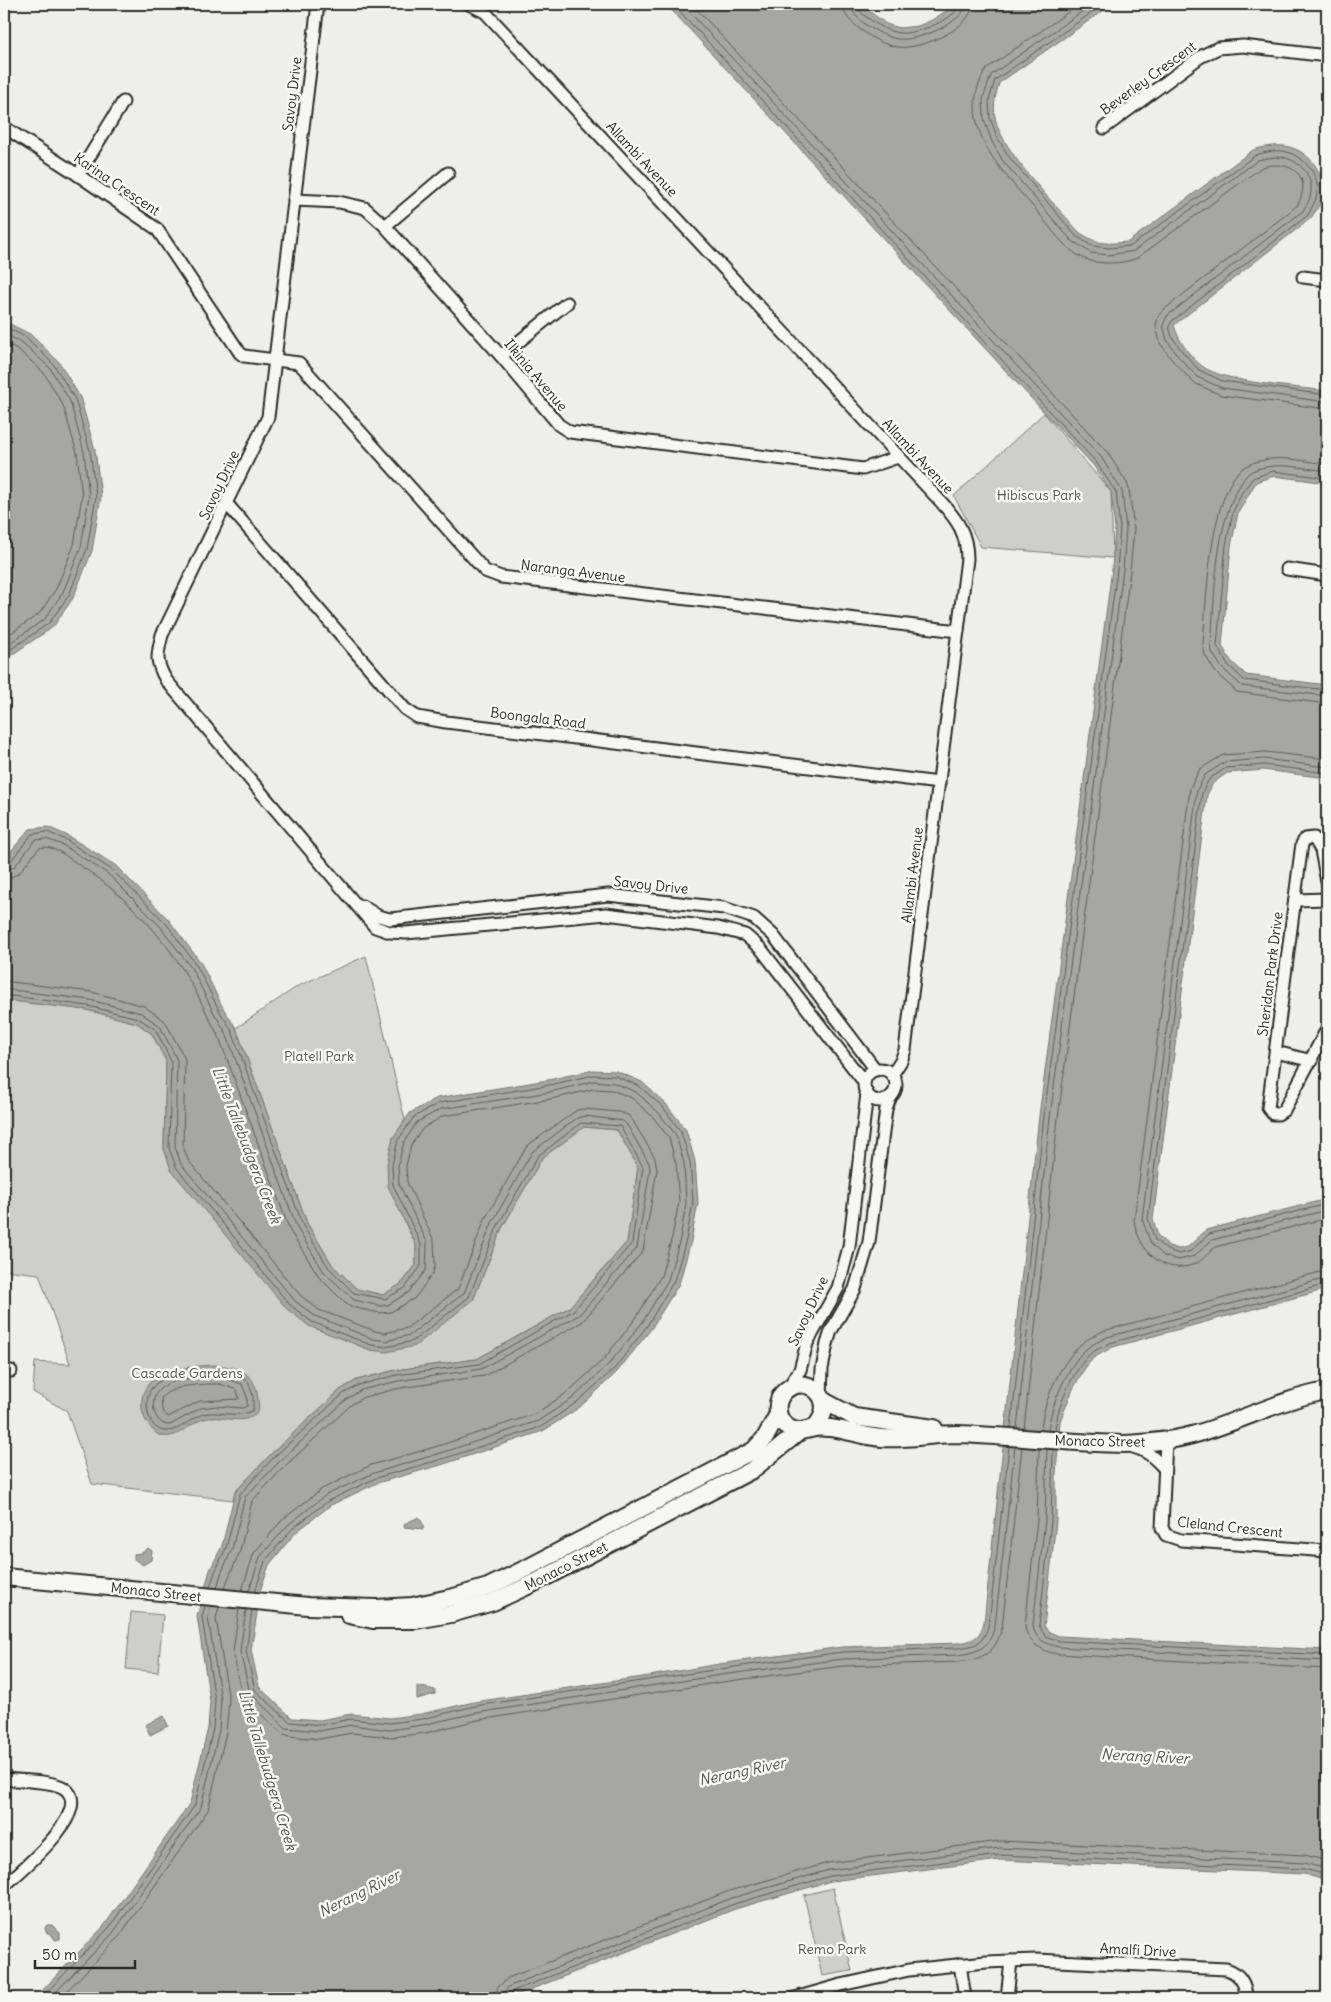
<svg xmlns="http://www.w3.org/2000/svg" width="1331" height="2002" viewBox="0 0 1331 2002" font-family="Delius,sans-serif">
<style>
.green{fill:#cececa;stroke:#7c7c7a}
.water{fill:#a6a6a3;stroke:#757573}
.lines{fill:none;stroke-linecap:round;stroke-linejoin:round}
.shore{stroke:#5c5c5b;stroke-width:1}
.street-casing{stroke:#2b2b2b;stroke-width:15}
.secondary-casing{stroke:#2b2b2b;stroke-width:20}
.street{stroke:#f6f6f2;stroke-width:11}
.secondary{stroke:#f6f6f2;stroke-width:16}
.labels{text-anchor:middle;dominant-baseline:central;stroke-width:5;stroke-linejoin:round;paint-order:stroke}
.street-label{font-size:14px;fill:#2b2b2b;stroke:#f6f6f2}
.park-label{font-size:14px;fill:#545453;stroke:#f6f6f2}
.water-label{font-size:15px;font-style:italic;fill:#565655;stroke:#f6f6f2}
</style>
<rect width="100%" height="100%" fill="#eeeeea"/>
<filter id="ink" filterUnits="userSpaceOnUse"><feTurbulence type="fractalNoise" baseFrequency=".02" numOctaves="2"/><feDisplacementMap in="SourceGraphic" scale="10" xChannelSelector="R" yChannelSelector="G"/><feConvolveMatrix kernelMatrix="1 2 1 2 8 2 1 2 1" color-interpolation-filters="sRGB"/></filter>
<g filter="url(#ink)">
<!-- green -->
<g class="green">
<polygon points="1044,413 1111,492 1113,558 981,547 954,496"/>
<polygon points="366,956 405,1120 393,1138 404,1221 416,1245 416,1265 401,1284 383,1295 357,1289 333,1266 307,1223 236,1028 298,986"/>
<polygon points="4,1000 87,1010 137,1023 152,1034 166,1061 164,1149 287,1309 473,1300 502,1228 542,1158 584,1127 617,1130 638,1167 627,1242 570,1307 477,1359 396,1370 357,1380 340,1390 271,1454 235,1492 233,1500 92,1484 67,1411 33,1392 35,1362 70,1364 39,1274 4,1270"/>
<polygon points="131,1612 163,1615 158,1672 126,1669"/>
<polygon points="833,1888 852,1971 822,1976 804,1895"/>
</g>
<!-- water -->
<g class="water">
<path d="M 666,4 L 860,4 L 886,24 L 900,28 L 918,26 L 932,20 L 957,4 L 1113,4 L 999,83 C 996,94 993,104 995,117 C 1001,151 1055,204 1079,232 C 1098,245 1105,244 1128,242 L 1253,150 C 1264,147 1273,145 1284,146 C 1310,149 1329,177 1321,201 C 1319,207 1314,213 1311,218 L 1174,325 C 1178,340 1190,357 1202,366 C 1224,383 1298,387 1327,391 L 1327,483 L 1274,476 L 1256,482 L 1238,513 L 1231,546 L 1222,646 L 1231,661 L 1246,675 L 1327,685 L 1327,778 L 1263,770 L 1227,773 L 1213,783 L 1207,795 L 1153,1219 L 1158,1236 L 1169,1246 L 1179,1249 L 1188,1247 L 1206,1230 L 1327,1199 L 1327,1289 L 1113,1347 L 1093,1358 L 1083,1371 L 1073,1389 L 1060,1421 L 1056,1474 L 1056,1521 L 1044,1626 L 1049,1632 L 1059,1636 L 1327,1650 L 1327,1884 L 1321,1879 L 1304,1874 L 1000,1860 L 831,1881 L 735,1909 L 509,1998 L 35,1998 L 104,1926 L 190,1803 L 208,1728 L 210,1701 L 197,1616 L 210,1570 L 222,1546 L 235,1492 L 271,1454 L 340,1390 L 357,1380 L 396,1370 L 477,1359 L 570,1307 L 627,1242 L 638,1167 L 617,1130 L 584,1127 L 542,1158 L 502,1228 L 473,1300 L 415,1346 L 386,1352 L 370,1350 L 309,1326 L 287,1309 L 171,1170 L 164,1149 L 166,1061 L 152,1034 L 137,1023 L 87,1010 L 4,1000 L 4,863 L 11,851 L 30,829 L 48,827 L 68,836 L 115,865 L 168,919 L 201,963 L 223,1008 L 236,1028 L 307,1223 L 333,1266 L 357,1289 L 383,1295 L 401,1284 L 416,1265 L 416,1245 L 388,1186 L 387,1164 L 393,1138 L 410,1113 L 437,1098 L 548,1080 L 593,1070 L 616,1071 L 642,1082 L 666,1104 L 686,1130 L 695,1161 L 698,1203 L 691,1241 L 679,1284 L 651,1329 L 617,1372 L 580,1407 L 543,1431 L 441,1465 L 377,1483 L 331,1505 L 295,1533 L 269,1565 L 261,1588 L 251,1650 L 259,1687 L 292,1718 L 320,1720 L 351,1714 L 390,1718 L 421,1714 L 474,1702 L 649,1676 L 719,1664 L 842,1647 L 958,1643 C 973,1641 980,1638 984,1622 L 1039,1116 L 1112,569 L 1115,528 L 1111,492 L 1093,465 Z"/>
<polygon points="4,321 30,334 59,362 80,397 95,450 101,496 92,551 73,598 53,627 4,660"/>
<path d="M 212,1365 C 237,1366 256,1372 258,1399 C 259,1406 260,1412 253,1416 C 239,1425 219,1414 204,1419 C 189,1423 179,1439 162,1436 C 155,1435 150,1426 146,1421 C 142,1414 141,1406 142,1399 C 146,1368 189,1367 212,1365 Z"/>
<polygon points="419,1517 424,1526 423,1529 404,1527 404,1524"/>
<polygon points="148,1548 152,1551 151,1560 143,1565 134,1559 134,1554 142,1553"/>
<polygon points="417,1686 435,1690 435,1694 417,1699"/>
<polygon points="164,1716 168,1726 150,1735 145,1725"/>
<polygon points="47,1925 52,1925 60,1933 60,1939 55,1940 52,1935 46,1932 45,1928"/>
</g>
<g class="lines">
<!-- shore -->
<g class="shore">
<polyline points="673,4 1096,462 1116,492 1120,528 1117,570 1044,1116 1011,1428"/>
<polyline points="682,4 1101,457 1122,491 1126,528 1123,570 1050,1117 1017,1428"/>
<polyline points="692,4 1107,452 1127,483 1129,489 1134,529 1130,571 1058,1118 1024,1429"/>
<path d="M 843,4 C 843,14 849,20 856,26 C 868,36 882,45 898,47 C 920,50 972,29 973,4"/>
<path d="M 850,4 C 851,13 859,19 866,25 C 876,31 886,37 898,39 C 915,42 965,23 966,4"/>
<path d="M 857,4 C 857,11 865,16 872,21 C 880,26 889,32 900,33 C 914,35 958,19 960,4"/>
<path d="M 1080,4 L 989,67 C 983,72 981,79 978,87 C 963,135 1008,178 1037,211 C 1051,228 1064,250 1085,259 C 1099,265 1124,264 1137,258 L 1262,167 C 1291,159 1314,176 1297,206 L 1162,311 L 1158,317 L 1156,325 L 1160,343 L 1172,360 L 1194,383 L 1221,395 L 1327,409"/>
<path d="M 1093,4 L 991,75 L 983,99 L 984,119 L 992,142 L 1003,161 L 1071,240 L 1091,253 L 1109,255 L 1134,251 L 1258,160 C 1267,158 1277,156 1286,158 C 1303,163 1315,179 1310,197 C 1309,202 1305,207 1303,211 L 1167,316 L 1163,325 L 1167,340 L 1177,355 L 1197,377 L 1222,388 L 1327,402"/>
<path d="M 1104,4 L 995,80 L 989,100 L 990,118 L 998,139 L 1009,157 L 1076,236 L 1092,246 L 1109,248 L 1131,246 L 1256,155 C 1266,152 1277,149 1287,152 C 1307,158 1324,180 1315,201 C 1313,206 1310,210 1308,215 L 1172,321 L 1169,326 L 1172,337 L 1182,351 L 1199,370 L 1222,381 L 1327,395"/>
<polyline points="4,326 27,338 54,365 75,399 90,451 96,496 87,549 69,595 49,623 4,654"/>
<polyline points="4,333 24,344 50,368 70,401 84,452 89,496 81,547 63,592 45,619 4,647"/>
<polyline points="4,342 19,350 44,373 63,405 77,453 82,496 74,545 56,589 39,614 4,638"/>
<path d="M 1327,464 C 1301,461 1274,453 1248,465 C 1209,482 1206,607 1203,645 L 1205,655 L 1216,673 L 1237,692 L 1327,704"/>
<path d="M 1327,471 C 1302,468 1276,461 1252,471 C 1247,473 1245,478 1242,482 C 1214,523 1215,597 1211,646 L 1212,652 L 1222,668 L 1242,686 L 1327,696"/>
<polyline points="1327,478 1273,471 1253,478 1242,492 1233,512 1226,545 1217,646 1227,664 1244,680 1327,690"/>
<path d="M 1327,759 L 1265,752 L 1223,755 L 1200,769 L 1190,788 L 1134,1220 C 1138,1249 1163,1277 1195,1264 C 1205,1260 1210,1248 1219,1246 C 1255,1237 1291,1227 1327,1218"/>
<polyline points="1327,767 1264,759 1225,762 1205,775 1197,790 1142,1219 1151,1244 1164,1256 1179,1260 1194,1256 1212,1240 1327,1210"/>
<polyline points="1327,773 1264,765 1226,768 1209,779 1202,793 1148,1219 1155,1240 1167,1250 1180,1254 1191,1251 1209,1234 1327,1204"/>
<polyline points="4,864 10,862 32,834 47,832 66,840 112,870 165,922 197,966 219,1010 232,1031 303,1226 329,1268 354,1293 385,1299 405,1288 421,1266 421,1244 393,1185 392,1165 398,1140 414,1117 439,1103 549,1085 594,1075 615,1076 639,1086 663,1107 681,1132 690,1162 693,1203 686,1240 674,1281 647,1326 614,1369 577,1402 541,1427 439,1460 376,1478 328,1501 292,1529 265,1561 255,1592"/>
<polyline points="4,871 14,867 35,840 46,839 63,845 108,874 160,926 192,969 214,1013 226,1033 297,1228 324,1272 354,1300 381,1306 388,1305 409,1292 426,1270 427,1242 399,1184 398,1165 404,1142 417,1122 441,1109 550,1092 594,1081 614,1083 636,1092 658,1112 676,1135 684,1163 686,1203 680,1239 668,1280 642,1323 609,1364 573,1398 538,1421 438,1454 374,1473 326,1495 288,1525 260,1557 249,1591"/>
<path d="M 4,878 L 12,877 L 19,873 L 39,848 C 52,844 66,856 76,863 C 119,890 158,929 185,973 C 198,993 207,1016 219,1037 L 290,1231 L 320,1278 L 345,1303 L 351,1307 L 380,1313 L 391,1312 L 415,1298 L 433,1273 L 435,1265 L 434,1241 L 407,1182 L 406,1166 L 411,1145 L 423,1128 L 443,1116 L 551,1099 L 594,1089 L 612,1090 L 632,1098 L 653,1117 L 669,1138 L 676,1164 L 679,1202 L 672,1237 L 661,1276 L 636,1318 L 604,1359 L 568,1392 L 535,1414 L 435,1447 L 371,1465 L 322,1489 L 283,1519 L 254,1553 L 242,1590"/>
<polyline points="4,981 92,992 144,1006 165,1021 185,1059 183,1146 188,1160 300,1295 319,1310 375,1331 385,1333 407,1328 458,1289 485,1219 527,1146 577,1110 585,1109 618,1112 628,1115 633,1121 655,1158 657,1170 643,1251 582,1322 484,1376 400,1388 364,1397 351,1405 284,1467 252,1501 240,1551 224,1589"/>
<polyline points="4,989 90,1000 141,1013 160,1026 177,1060 175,1147 181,1164 295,1301 315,1316 373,1339 386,1341 410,1335 464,1293 492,1223 532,1152 577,1118 585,1116 623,1121 627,1125 649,1163 650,1170 637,1248 579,1315 481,1369 398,1381 361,1390 347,1399 279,1462 245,1497 232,1549 221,1574 217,1588"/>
<polyline points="4,995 88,1006 138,1018 156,1030 171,1061 169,1148 176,1167 290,1305 312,1322 371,1345 386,1347 413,1341 469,1297 498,1225 538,1156 581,1123 620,1126 643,1167 632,1243 574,1310 479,1364 397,1375 359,1385 343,1394 274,1457 240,1494 226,1548 215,1572 210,1587"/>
<path d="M 213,1370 L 231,1373 L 248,1381 L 253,1396 L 253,1410 C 241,1418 222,1412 208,1413 C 192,1415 182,1431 166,1431 C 146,1431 140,1394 157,1383 C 173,1372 194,1372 213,1370 Z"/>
<path d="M 213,1377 L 221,1377 L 242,1384 L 247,1397 L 247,1406 L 243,1408 L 216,1406 L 201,1408 L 170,1425 C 153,1426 148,1398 160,1389 C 173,1377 196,1378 213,1377 Z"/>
<path d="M 220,1384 L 237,1390 L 239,1399 L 200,1401 L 168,1417 L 162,1410 L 161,1398 C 174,1384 202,1384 220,1384 Z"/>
<path d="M 1041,1430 C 1043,1401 1059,1366 1080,1345 C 1086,1339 1096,1335 1103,1331 L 1327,1270"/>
<path d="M 1048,1431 C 1050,1407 1068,1365 1086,1349 C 1092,1344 1100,1341 1107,1337 L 1327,1278"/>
<path d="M 1055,1431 C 1056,1409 1073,1370 1090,1354 C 1095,1350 1104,1346 1110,1343 L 1327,1284"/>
<path d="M 1039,1449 L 1037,1520 L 1025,1626 C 1027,1643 1042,1651 1057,1654 L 1327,1669"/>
<path d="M 1047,1449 L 1045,1520 L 1033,1625 C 1034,1639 1046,1644 1059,1647 L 1327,1661"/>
<polyline points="1053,1450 1051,1521 1039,1625 1045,1636 1059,1641 1327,1655"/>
<path d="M 239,1609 L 233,1652 L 242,1694 L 246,1701 L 283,1734 L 290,1736 L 319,1739 L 352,1733 L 391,1737 L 425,1733 L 478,1720 L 722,1682 L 843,1666 L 959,1662 C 983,1659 996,1653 1002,1627 L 1022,1447"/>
<path d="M 246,1610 L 240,1651 L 250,1693 L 286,1728 L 319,1731 L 352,1725 L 390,1730 L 422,1725 L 476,1713 L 721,1675 L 843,1659 L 958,1655 C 980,1652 990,1647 995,1625 L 1015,1447"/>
<path d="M 252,1610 L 246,1651 L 255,1690 L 290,1722 L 320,1725 L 351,1719 L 390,1723 L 422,1719 L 475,1706 L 720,1669 L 842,1652 L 958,1648 C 977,1646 984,1643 989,1623 L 1009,1446"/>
<polyline points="41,1998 108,1929 195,1805 213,1729 215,1701 202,1617 205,1606"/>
<polyline points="50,1998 113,1933 201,1807 219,1730 221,1701 208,1617 211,1606"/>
<polyline points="60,1998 118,1938 208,1810 226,1732 229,1701 216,1618 219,1607"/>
<polyline points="495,1998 498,1987 508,1978 729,1891 828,1863 1000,1841 1305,1855 1327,1861"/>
<polyline points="503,1998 505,1990 510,1986 732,1898 829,1870 1000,1848 1304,1863 1327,1869"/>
<polyline points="509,1998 510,1994 513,1991 734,1904 830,1876 1000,1855 1304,1869 1323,1874 1327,1877"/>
</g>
<defs>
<g id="street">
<path d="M 318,4 L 268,417 L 162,635 C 157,655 155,661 166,680 L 375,927 L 390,932 L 406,933 L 606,914 L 718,928 L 745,935 L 761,949 L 864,1082"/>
<path d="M 469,4 L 485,12 L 942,503 C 958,521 967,534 967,559 L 905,1050 L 901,1061 L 892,1075"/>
<polyline points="4,127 78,175 157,229 240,353 244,356 299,363 485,571 501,577 958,631"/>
<polyline points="1104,128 1200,57 1218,48 1243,46 1327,56"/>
<polyline points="78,175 123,102"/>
<polyline points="294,200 339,202 365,208 385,226 501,356 559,425 570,432 863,469 898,457"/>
<polyline points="385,226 448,173"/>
<polyline points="1303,277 1327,280"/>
<polyline points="501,356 567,303"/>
<polyline points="227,504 405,709 417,717 446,722 939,783"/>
<polyline points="1287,569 1327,575"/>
<polyline points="1327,882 1321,850 1314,838 1305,839 1302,844 1301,851 1268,1108 1273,1114 1278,1114 1284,1110 1327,1029"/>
<polyline points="1295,900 1327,899"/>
<polyline points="362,906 378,916 390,919 608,895 724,908 754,918 773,935 876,1070"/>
<polyline points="1276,1052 1312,1061"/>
<circle cx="880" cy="1085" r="16"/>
<polyline points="4,1370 11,1371"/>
<polyline points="787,1389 800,1370 807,1343 838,1288 849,1247 867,1093"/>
<polyline points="821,1396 822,1369 827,1344 831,1331 855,1289 869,1242 886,1109 891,1096"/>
<polyline points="1166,1440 1162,1528 1166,1535 1181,1540 1327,1551"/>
<path d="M 1133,1447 C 1147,1450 1154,1458 1164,1468"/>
<path d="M 4,1779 C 19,1781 51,1780 64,1788 C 96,1810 19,1872 4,1886"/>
<polyline points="960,1964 965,1998"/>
<path d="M 795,1998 L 841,1985 L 909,1970 L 986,1962 L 1036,1960 L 1226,1969 C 1240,1973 1246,1985 1246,1998"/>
<polyline points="1007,1998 1011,1961"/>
</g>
<g id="secondary">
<polyline points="824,1401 854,1417 934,1428"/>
<path d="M 814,1428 C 840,1402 809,1372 786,1390 C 774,1400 775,1420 789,1428 C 799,1434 806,1429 815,1428 C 819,1427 825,1428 830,1428 C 848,1430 864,1437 882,1438 C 907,1440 932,1434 958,1434 C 1013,1436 1068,1443 1124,1444 C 1147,1443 1170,1441 1192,1435 C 1238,1423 1280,1399 1327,1391"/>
<polyline points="4,1577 308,1606 376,1608 412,1606 454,1597 488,1587 525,1569 754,1450 765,1438 778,1414"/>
<polyline points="349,1615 373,1620 416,1620 451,1614 493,1602 532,1584 752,1470 799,1432"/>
</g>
</defs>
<!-- street casing -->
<use href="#street" class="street-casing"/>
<!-- secondary casing -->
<use href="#secondary" class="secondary-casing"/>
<!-- street -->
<use href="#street" class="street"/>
<!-- secondary -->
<use href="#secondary" class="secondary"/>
</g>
</g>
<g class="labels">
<!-- street labels -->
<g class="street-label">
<text transform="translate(1148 78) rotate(-36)">Beverley Crescent</text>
<text transform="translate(292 94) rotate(-83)">Savoy Drive</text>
<text transform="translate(642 159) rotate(47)">Allambi Avenue</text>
<text transform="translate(117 184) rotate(34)">Karina Crescent</text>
<text transform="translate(536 375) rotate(50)">Ilkinia Avenue</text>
<text transform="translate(918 456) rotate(47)">Allambi Avenue</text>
<text transform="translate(219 485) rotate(-65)">Savoy Drive</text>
<text transform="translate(573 571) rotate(7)">Naranga Avenue</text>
<text transform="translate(538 718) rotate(7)">Boongala Road</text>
<text transform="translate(912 875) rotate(-83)">Allambi Avenue</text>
<text transform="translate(651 885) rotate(6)">Savoy Drive</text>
<text transform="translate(1270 974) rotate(-83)">Sheridan Park Drive</text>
<text transform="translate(808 1311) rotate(-65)">Savoy Drive</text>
<text transform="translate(1100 1441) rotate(1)">Monaco Street</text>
<text transform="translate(1230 1527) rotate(6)">Cleland Crescent</text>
<text transform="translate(566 1566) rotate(-27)">Monaco Street</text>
<text transform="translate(156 1592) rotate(6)">Monaco Street</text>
<text transform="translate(1138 1950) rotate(3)">Amalfi Drive</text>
</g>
<!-- park labels -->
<g class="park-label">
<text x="1039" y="495">Hibiscus Park</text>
<text x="319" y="1056">Platell Park</text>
<text x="187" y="1373">Cascade Gardens</text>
<text x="832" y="1949">Remo Park</text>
</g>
<!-- water labels -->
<g class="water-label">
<text transform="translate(247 1145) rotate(69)">Little Tallebudgera Creek</text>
<text transform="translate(1145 1756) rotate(3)">Nerang River</text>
<text transform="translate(268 1770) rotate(73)">Little Tallebudgera Creek</text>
<text transform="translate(742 1771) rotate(-12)">Nerang River</text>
<text transform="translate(359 1893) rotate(-26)">Nerang River</text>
</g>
</g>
<!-- margin -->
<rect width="1331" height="2002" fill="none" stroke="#f6f6f2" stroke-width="20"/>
<rect x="10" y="10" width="1311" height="1982" fill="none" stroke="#2b2b2b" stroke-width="2" filter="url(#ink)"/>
<!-- scale -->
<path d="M35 1960v8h100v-8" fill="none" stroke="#2b2b2b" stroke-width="2.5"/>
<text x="42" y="1960" font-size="15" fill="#2b2b2b" stroke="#f6f6f2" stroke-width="4" paint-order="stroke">50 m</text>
</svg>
